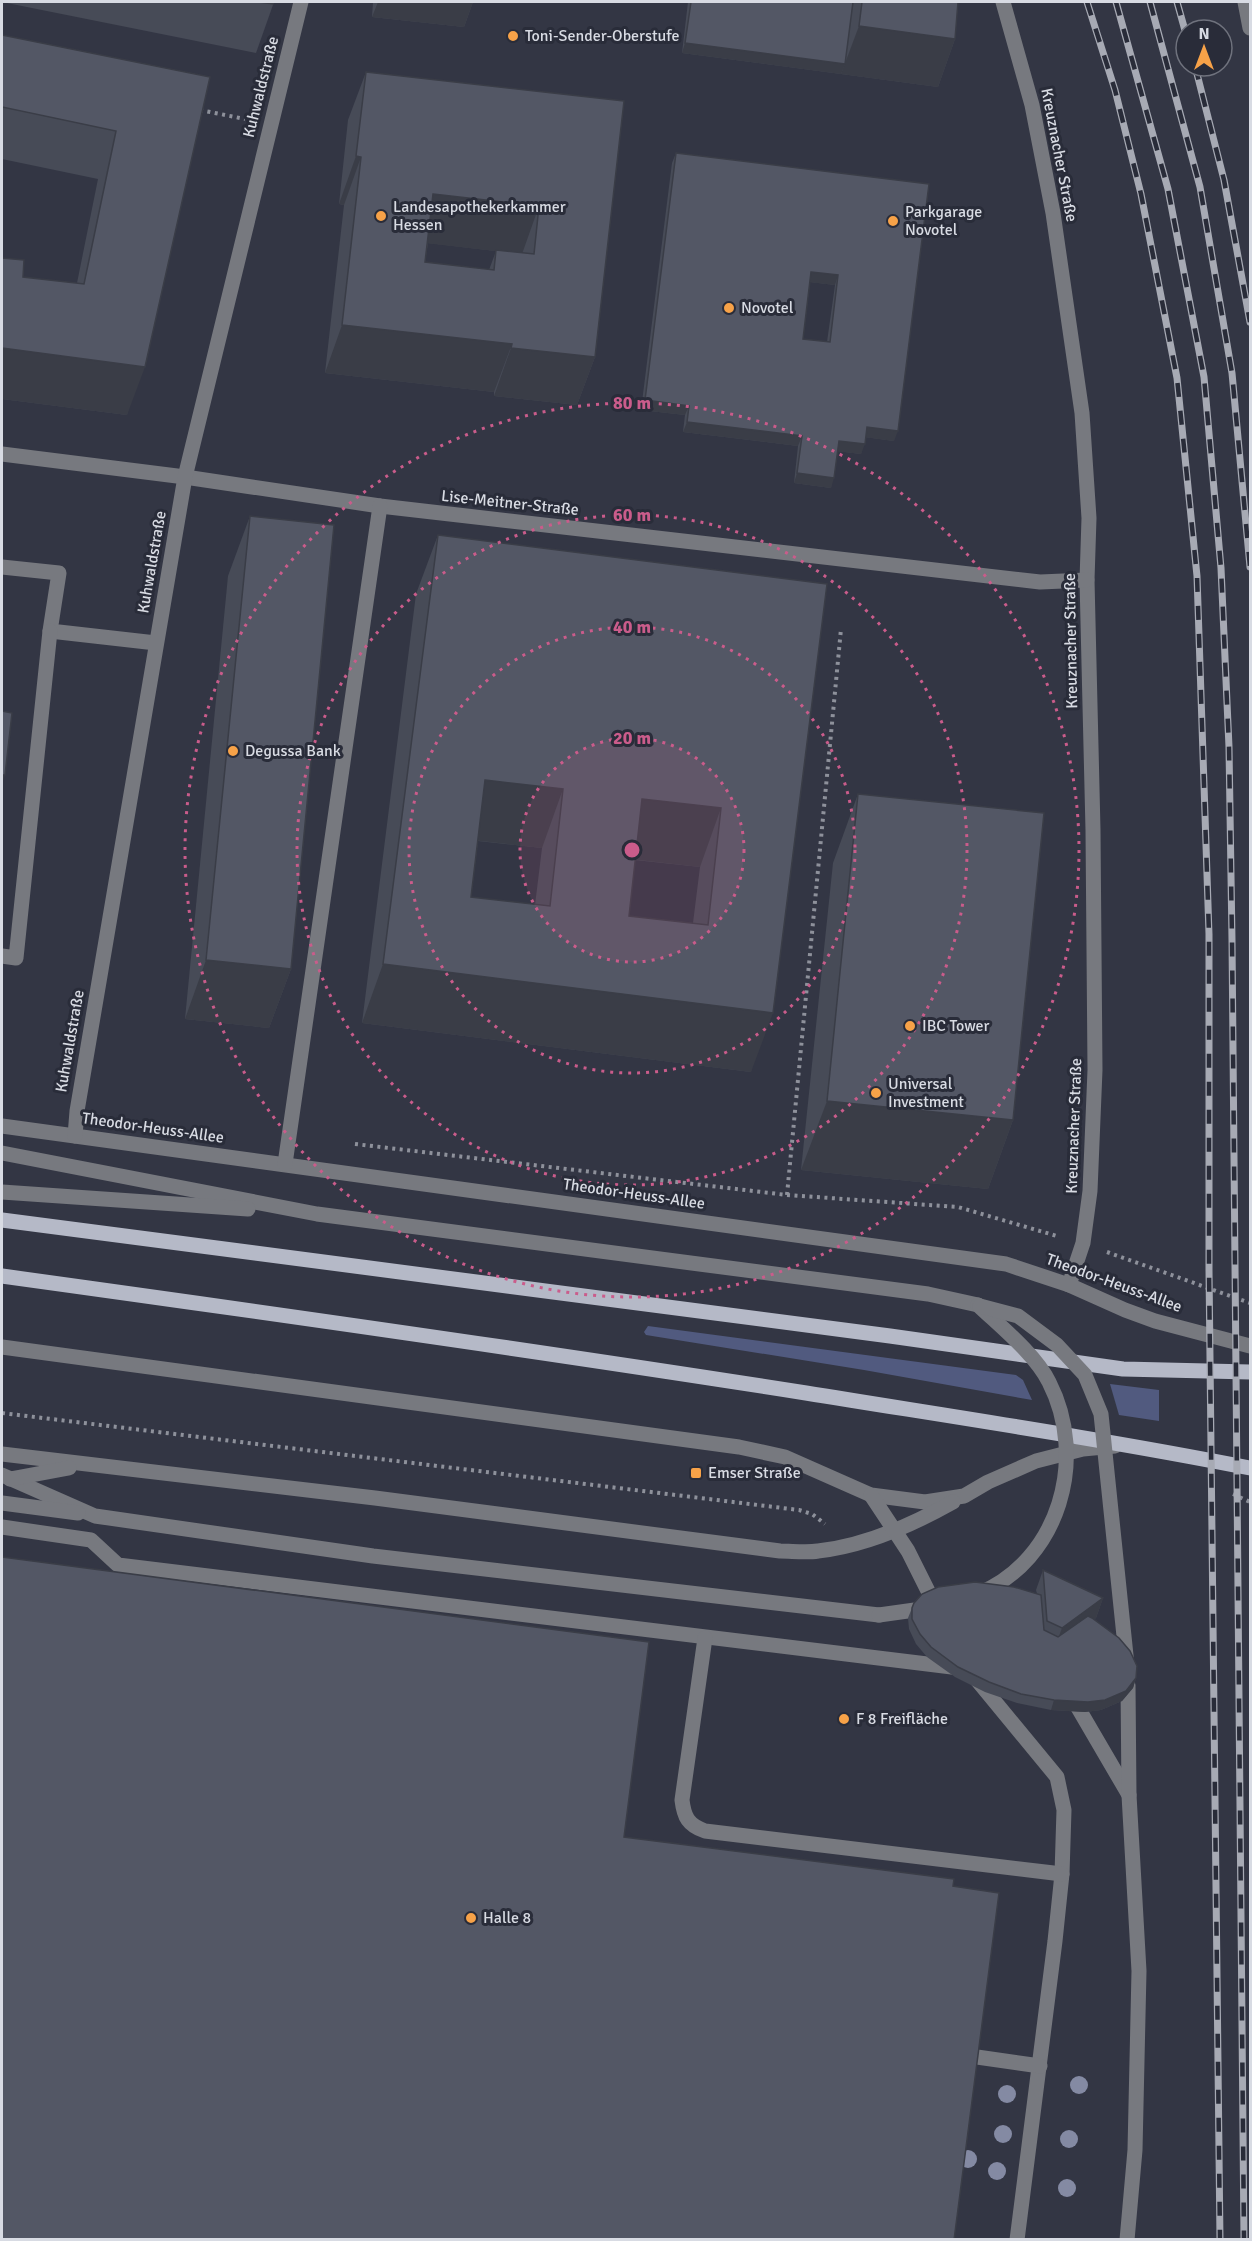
<svg xmlns="http://www.w3.org/2000/svg" width="1252" height="2241" viewBox="0 0 1252 2241" font-family="Signika,sans-serif">
<style>
.green{fill:#515a7f}
.lines{fill:none;stroke-linecap:round;stroke-linejoin:round}
.path{stroke:#8e919b;stroke-width:4;stroke-dasharray:3 4.5;stroke-linecap:butt}
.minor{stroke:#77797f;stroke-width:15}
.major{stroke:#b5b9c7;stroke-width:15}
.rail-casing{stroke:#a7aab4;stroke-width:7}
.rail{stroke:#292c39;stroke-width:4.5;stroke-dasharray:14;stroke-linecap:butt}
.minor-bridge{stroke:#77797f;stroke-width:15}
.tree{fill:#848aa3}
.wall{fill:#474b57;fill-rule:evenodd}
.shaded-wall{fill:#3a3d47}
.building{fill:#535765;stroke:#3a3d47;stroke-width:1.5;fill-rule:evenodd}
.ring{fill:none;stroke:#ca5c8b;stroke-width:3;stroke-dasharray:3 6}
.poi-dot{fill:#f7a248;stroke:#292c39;stroke-width:2}
.labels{text-anchor:middle;dominant-baseline:central;stroke-width:6;stroke-linejoin:round;paint-order:stroke}
.poi-label{font-size:16px;fill:#d8dbe3;stroke:#292c39;text-anchor:start}
.street-label{font-size:16px;fill:#d8dbe3;stroke:#292c39}
.centre{fill:#ca5c8b;stroke:#292c39;stroke-width:3}
.ring-label{font-size:18px;text-anchor:middle;font-weight:bold;fill:#ca5c8b;stroke:#292c39;stroke-width:6;stroke-linejoin:round;paint-order:stroke}
</style>
<rect width="100%" height="100%" fill="#333644"/>
<!-- green -->
<g class="green">
<polygon points="648,1326 1016,1375 1023,1380 1032,1400 864,1370 646,1335 644,1332"/>
<polygon points="1110,1384 1159,1390 1159,1421 1119,1415"/>
</g>
<g class="lines">
<!-- path -->
<g class="path">
<polyline points="200,110 245,119"/>
<polyline points="355,1144 787,1195 958,1207 1057,1236"/>
<polyline points="787,1195 841,629"/>
<polyline points="1107,1252 1250,1303"/>
<polyline points="2,1413 799,1510 812,1514 825,1524"/>
<polyline points="1233,1494 1250,1502"/>
</g>
<!-- minor -->
<g class="minor">
<polyline points="1003,2 1032,105 1053,213 1082,413 1089,518 1087,580 1093,830 1095,1070 1090,1191 1083,1243 1069,1285"/>
<polyline points="1245,2 1250,28"/>
<polyline points="2,454 185,477 380,506 1040,582 1087,580"/>
<polyline points="2,567 59,573 50,631 156,643"/>
<polyline points="2,956 16,958 50,631"/>
<polyline points="2,1126 1006,1264 1069,1285 1125,1310 1155,1321 1250,1346"/>
<polyline points="75,1136 77,1111 185,477 301,2"/>
<polyline points="2,1153 317,1214 928,1294 978,1305"/>
<polyline points="285,1164 380,506"/>
<polyline points="2,1192 248,1209"/>
<polyline points="2,1347 739,1447 785,1457 871,1495 925,1502 964,1496 988,1482 1036,1461 1083,1449 1115,1446"/>
<path d="M 2,1454 L 375,1498 L 780,1551 C 792,1551 806,1553 818,1551 C 865,1546 912,1525 953,1502"/>
<polyline points="2,1475 95,1516 373,1556 879,1615"/>
<polyline points="10,1479 69,1468"/>
<polyline points="871,1495 908,1551 937,1609"/>
<polyline points="2,1503 78,1513"/>
<polyline points="2,1527 91,1540 118,1565 968,1669 1057,1777 1064,1810 1062,1874 1055,1941 1017,2240"/>
<path d="M 705,1638 L 682,1800 C 684,1817 688,1825 705,1831 L 1062,1874"/>
<polyline points="1070,1694 1129,1795"/>
<polyline points="970,2056 1040,2066"/>
<polyline points="1127,2240 1135,2150 1139,1971 1129,1795 1128,1685"/>
</g>
<!-- major -->
<g class="major">
<polyline points="2,1220 890,1336 1123,1369 1250,1372"/>
<path d="M 2,1276 C 270,1313 538,1351 806,1393 C 954,1417 1103,1439 1250,1468"/>
</g>
<defs>
<g id="rail">
<polyline points="1087,2 1115,90 1141,194 1177,378 1197,576 1209,934 1209,1270 1220,2240"/>
<polyline points="1116,2 1168,189 1204,377 1221,568 1229,747 1232,940 1244,2240"/>
<polyline points="1150,2 1200,187 1232,373 1250,567"/>
<polyline points="1177,2 1186,34"/>
<polyline points="1195,66 1224,180 1250,322"/>
</g>
</defs>
<!-- rail casing -->
<use href="#rail" class="rail-casing"/>
<!-- rail -->
<use href="#rail" class="rail"/>
<!-- minor-bridge -->
<g class="minor-bridge">
<path d="M 978,1305 C 1000,1326 1035,1354 1049,1382 C 1088,1458 1060,1560 978,1594"/>
<polyline points="980,1306 1018,1316 1057,1345 1085,1375 1101,1414 1127,1665"/>
<polyline points="879,1615 929,1608"/>
</g>
</g>
<!-- trees -->
<g class="tree">
<circle cx="1079" cy="2085" r="9"/>
<circle cx="1007" cy="2094" r="9"/>
<circle cx="1003" cy="2134" r="9"/>
<circle cx="1069" cy="2139" r="9"/>
<circle cx="968" cy="2159" r="9"/>
<circle cx="997" cy="2171" r="9"/>
<circle cx="1067" cy="2188" r="9"/>
</g>
<!-- wall -->
<g class="wall">
<polygon points="2,2 274,2 256,53"/>
<polygon points="373,2 473,2 464,27 372,17"/>
<polygon points="688,2 958,2 955,39 938,87 841,74 682,53"/>
<polygon points="2,35 210,77 127,415 2,399 2,258 23,277 77,283 98,179 2,159"/>
<path d="M 366,72 L 624,101 L 595,357 L 577,405 L 494,396 L 494,392 L 325,373 L 344,205 L 339,204 L 348,120 ZM 428,243 L 470,248 L 496,251 L 489,270 L 425,262 Z"/>
<path d="M 676,153 L 929,184 L 894,441 L 865,437 L 861,454 L 837,451 L 831,488 L 794,483 L 798,446 L 683,432 L 685,415 L 641,410 L 672,163 ZM 810,282 L 835,285 L 827,342 L 803,339 Z"/>
<polygon points="250,516 291,969 269,1028 185,1019 228,576"/>
<path d="M 438,535 L 827,584 L 751,1072 L 362,1023 L 416,594 ZM 478,841 L 542,848 L 535,905 L 471,897 ZM 635,860 L 700,867 L 693,923 L 629,916 Z"/>
<polygon points="858,794 1013,1120 988,1189 801,1170 833,863"/>
<polygon points="1043,1570 1103,1598 1096,1618 1094,1619 1136,1678 1133,1688 1122,1701 1101,1710 1085,1712 1051,1710 1017,1703 985,1692 955,1677 927,1657 916,1644 909,1629 908,1618 912,1608 1037,1594 1036,1590"/>
</g>
<!-- shaded-wall -->
<g class="shaded-wall">
<polygon points="378,2 473,2 464,27 372,17"/>
<polygon points="859,26 955,39 938,87 841,74"/>
<polygon points="685,43 845,64 841,74 682,53"/>
<polygon points="356,156 361,157 344,205 339,204"/>
<polygon points="433,194 539,206 522,254 416,242"/>
<polygon points="811,272 838,275 835,285 808,282"/>
<polygon points="342,325 512,344 494,392 325,373"/>
<polygon points="2,348 145,367 127,415 2,399"/>
<polygon points="511,348 595,357 577,405 494,396"/>
<polygon points="645,400 689,406 685,415 641,410"/>
<polygon points="687,422 802,436 798,446 683,432"/>
<polygon points="867,427 898,431 894,441 863,437"/>
<polygon points="839,441 865,444 861,454 835,451"/>
<polygon points="797,473 834,478 831,488 794,483"/>
<polygon points="2,775 5,775 2,784"/>
<polygon points="485,780 563,789 542,848 463,839"/>
<polygon points="642,799 721,808 700,867 621,858"/>
<polygon points="206,960 291,969 269,1028 185,1019"/>
<polygon points="383,964 773,1013 751,1072 362,1023"/>
<polygon points="827,1101 1013,1120 988,1189 801,1170"/>
<polygon points="1103,1598 1096,1618 1055,1647 1062,1628"/>
<polygon points="1136,1678 1133,1688 1122,1701 1101,1710 1085,1712 1051,1710 1054,1700"/>
</g>
<!-- building -->
<g class="building">
<polygon points="259,2 274,2 273,4"/>
<polygon points="691,2 853,2 845,64 685,43"/>
<polygon points="862,2 958,2 955,39 859,26"/>
<polygon points="2,35 210,77 145,367 2,348 2,258 24,260 23,277 84,284 116,131 2,107"/>
<path d="M 366,72 L 624,101 L 595,357 L 511,348 L 512,344 L 342,325 L 361,157 L 356,156 ZM 433,194 L 539,206 L 534,254 L 496,250 L 494,270 L 425,262 Z"/>
<path d="M 676,153 L 929,184 L 898,431 L 867,427 L 865,444 L 839,441 L 834,478 L 797,473 L 802,436 L 687,422 L 689,406 L 645,400 ZM 811,272 L 838,275 L 830,342 L 803,339 Z"/>
<polygon points="250,516 334,525 291,969 206,960"/>
<path d="M 438,535 L 827,584 L 773,1013 L 383,964 ZM 485,780 L 563,789 L 550,906 L 471,897 ZM 642,799 L 721,808 L 708,925 L 629,916 Z"/>
<polygon points="2,711 12,713 5,775 2,775"/>
<polygon points="858,794 1044,813 1013,1120 827,1101"/>
<polygon points="2,1557 649,1642 624,1837 954,1879 953,1886 999,1893 954,2240 2,2240"/>
<polygon points="1043,1570 1103,1598 1062,1628 1047,1621"/>
<polygon points="975,1582 1014,1587 1041,1595 1044,1630 1058,1637 1088,1616 1092,1618 1119,1638 1130,1651 1137,1666 1136,1678 1126,1691 1105,1700 1088,1702 1054,1700 1021,1694 989,1682 958,1667 931,1647 920,1634 912,1619 912,1608 914,1603 922,1594 938,1587"/>
</g>
<!-- distance rings -->
<circle cx="632" cy="850" r="112" fill="#ca5c8b" fill-opacity=".12"/>
<g class="ring">
<circle cx="632" cy="850" r="112"/>
<circle cx="632" cy="850" r="223"/>
<circle cx="632" cy="850" r="335"/>
<circle cx="632" cy="850" r="447"/>
</g>
<!-- markers -->
<g class="poi-dot">
<circle cx="513" cy="36" r="6"/>
<circle cx="381" cy="216" r="6"/>
<circle cx="893" cy="221" r="6"/>
<circle cx="729" cy="308" r="6"/>
<circle cx="233" cy="751" r="6"/>
<circle cx="910" cy="1026" r="6"/>
<circle cx="876" cy="1093" r="6"/>
<rect x="690" y="1467" width="12" height="12" rx="3"/>
<circle cx="844" cy="1719" r="6"/>
<circle cx="471" cy="1918" r="6"/>
</g>
<g class="labels">
<!-- poi labels -->
<g class="poi-label">
<text x="525" y="36">Toni-Sender-Oberstufe</text>
<text x="393" y="207">Landesapothekerkammer<tspan x="393" dy="18">Hessen</tspan></text>
<text x="905" y="212">Parkgarage<tspan x="905" dy="18">Novotel</tspan></text>
<text x="741" y="308">Novotel</text>
<text x="245" y="751">Degussa Bank</text>
<text x="922" y="1026">IBC Tower</text>
<text x="888" y="1084">Universal<tspan x="888" dy="18">Investment</tspan></text>
<text x="708" y="1473">Emser Straße</text>
<text x="856" y="1719">F 8 Freifläche</text>
<text x="483" y="1918">Halle 8</text>
</g>
<!-- street labels -->
<g class="street-label">
<text transform="translate(261 87) rotate(-76)">Kuhwaldstraße</text>
<text transform="translate(1059 155) rotate(79)">Kreuznacher Straße</text>
<text transform="translate(510 503) rotate(6)">Lise-Meitner-Straße</text>
<text transform="translate(152 562) rotate(-80)">Kuhwaldstraße</text>
<text transform="translate(1071 641) rotate(-91)">Kreuznacher Straße</text>
<text transform="translate(70 1041) rotate(-80)">Kuhwaldstraße</text>
<text transform="translate(1074 1126) rotate(-88)">Kreuznacher Straße</text>
<text transform="translate(153 1128) rotate(8)">Theodor-Heuss-Allee</text>
<text transform="translate(634 1194) rotate(8)">Theodor-Heuss-Allee</text>
<text transform="translate(1114 1283) rotate(20)">Theodor-Heuss-Allee</text>
</g>
</g>
<circle cx="632" cy="850" r="9" class="centre"/>
<g class="ring-label">
<text x="632" y="409">80 m</text>
<text x="632" y="521">60 m</text>
<text x="632" y="633">40 m</text>
<text x="632" y="744">20 m</text>
</g>
<!-- border -->
<rect width="1252" height="2241" fill="none" stroke="#d8dbe3" stroke-width="6"/>
<!-- north arrow -->
<g transform="translate(1204 48)"><circle r="28" fill="#292c39" stroke="#6f727d" stroke-width="1.5"/>
<path d="M0-4.5L10 22L0 15L-10 22Z" fill="#f7a248"/>
<text y="-9" font-size="16" font-weight="bold" text-anchor="middle" fill="#d8dbe3">N</text>
</g>
</svg>
